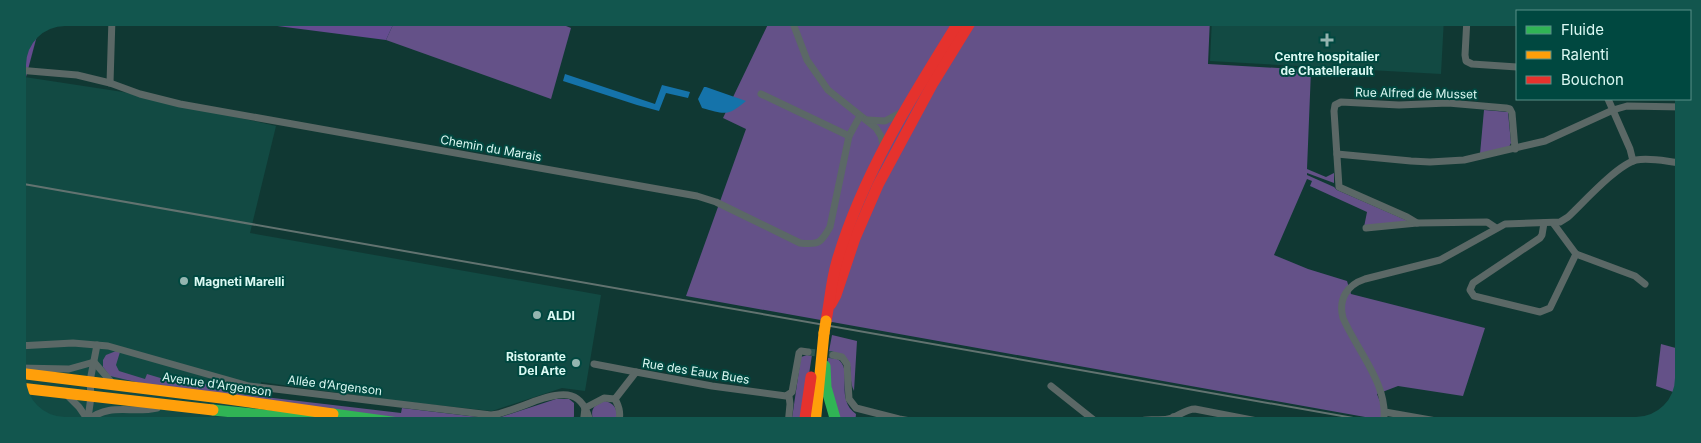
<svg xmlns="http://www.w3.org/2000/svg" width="1701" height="443" viewBox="0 0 1701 443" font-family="Inter,sans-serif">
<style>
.built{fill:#124a43}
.green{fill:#645188}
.forest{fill:#654c90}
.water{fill:#1573aa}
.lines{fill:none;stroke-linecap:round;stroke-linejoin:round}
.street-tunnel{stroke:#2e5550;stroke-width:7;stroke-dasharray:7 3.5;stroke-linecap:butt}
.street{stroke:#5b6866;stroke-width:7}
.fast{stroke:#30b455;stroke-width:11}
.slow{stroke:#ff9f0a;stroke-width:11}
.jam{stroke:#e5322d;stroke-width:11}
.rail{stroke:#627370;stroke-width:2}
.slow-bridge{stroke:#ff9f0a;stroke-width:11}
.poi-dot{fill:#94b5b0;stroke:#004840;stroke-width:2}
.labels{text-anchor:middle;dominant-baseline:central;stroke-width:4;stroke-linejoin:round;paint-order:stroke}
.poi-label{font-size:12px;font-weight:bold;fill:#dbf9f3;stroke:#004840;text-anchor:start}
.street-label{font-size:12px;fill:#dbf9f3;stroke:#004840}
</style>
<rect width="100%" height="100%" fill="#103833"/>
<!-- built -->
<g class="built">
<polygon points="1212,18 1444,18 1441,74 1210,61"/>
<polygon points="18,76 123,92 276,126 250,233 601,295 585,391 562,388 492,411 397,401 261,382 255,421 284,425 56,425 30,409 18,384"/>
</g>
<!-- green -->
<g class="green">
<polygon points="396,18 546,18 571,28 551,99 386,40"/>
<polygon points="771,18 1210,18 1208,64 1311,70 1307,169 1326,177 1334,173 1334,183 1307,173 1307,175 1334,187 1337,190 1408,221 1364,227 1367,212 1310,186 1312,181 1307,179 1274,255 1308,269 1347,281 1351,294 1485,328 1463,396 1398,386 1377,394 1381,404 1382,420 686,296 746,129 723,118"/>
<polygon points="1484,110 1508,112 1511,143 1509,147 1480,154"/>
<path d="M 832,335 L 857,341 L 854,391 C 845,370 861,358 829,351 Z"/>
<polygon points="1661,344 1683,350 1683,387 1679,394 1656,386"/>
<polygon points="116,351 120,352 116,365 119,371 145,379 147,374 184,385 186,378 240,394 401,413 402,408 495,419 556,399 569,399 574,403 574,416 572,425 436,425 149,385 110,376 103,367 103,360 106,355"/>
<polygon points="807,355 812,355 801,425 791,425 801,357"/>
<path d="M 828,358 C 832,358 837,358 840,361 C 852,373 835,399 856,414 L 855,425 L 840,425 L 827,369 Z"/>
<path d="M 605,401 C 618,404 618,414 615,425 L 594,425 C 591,410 590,407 605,401 Z"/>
</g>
<!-- forest -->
<g class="forest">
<polygon points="216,18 396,18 386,40"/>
<polygon points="39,28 26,77 18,76 18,65 32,31"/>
</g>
<!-- water -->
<g class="water">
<polygon points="565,74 655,104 662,85 690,92 688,98 666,93 659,111 637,105 563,81"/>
<path d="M 704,87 L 706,87 L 746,101 C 727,117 725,114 702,108 L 698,99 Z"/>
</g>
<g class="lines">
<!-- street-tunnel -->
<polyline class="street-tunnel" points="808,352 833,355"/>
<!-- street -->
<g class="street">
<polyline points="791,18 807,60 828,90 876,128 881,136 884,148"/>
<polyline points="1467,18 1465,55 1466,61 1472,64 1517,67"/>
<path d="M 18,70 L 77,75 L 110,83 L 140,94 L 180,104 L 697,196 L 716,202 L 800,243 C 819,245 821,243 830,227 L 849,136 L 860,116"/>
<polyline points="110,83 112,18"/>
<polyline points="761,94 849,136"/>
<polyline points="1608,99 1630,149 1633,161"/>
<polyline points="868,120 885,121 902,112"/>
<polyline points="1337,154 1411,161 1430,162 1464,160 1545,141 1613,110 1627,106 1683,107"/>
<polyline points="1544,223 1542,235 1540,238 1473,283 1470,290 1474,296 1540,312 1550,308 1576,254 1635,276 1645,284"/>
<polyline points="1553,223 1576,254"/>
<polyline points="1366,228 1417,223"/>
<polyline points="1496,228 1487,222 1417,223 1407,217 1339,187 1334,111 1335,105 1341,102 1399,105 1448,103 1506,108 1510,109 1512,113 1515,149"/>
<path d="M 18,346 L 73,343 L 108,346 L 249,386 L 491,415 L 498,414 C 511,410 523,406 535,401 C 565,391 583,389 591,425"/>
<polyline points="833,355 842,357 847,364 849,399 856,408 899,419 933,425"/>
<polyline points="94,362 113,384"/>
<polyline points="594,364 636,372"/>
<polyline points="18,368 69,369 94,362"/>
<polyline points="1051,386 1100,425"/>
<polyline points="66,394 79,407 88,420"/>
<path d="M 615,399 C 620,408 621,415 618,425"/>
<polyline points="585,408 604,398 615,399 636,372 712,386 786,396 792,392 799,353 801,351 808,352"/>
<polyline points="1385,412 1459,425"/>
<polyline points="1173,417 1183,425"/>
<path d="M 88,420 C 111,402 131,414 157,408"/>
<polyline points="87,425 91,397 90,381 97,345"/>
<polyline points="583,425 585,408"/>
<polyline points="788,425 790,404 789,396"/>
<path d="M 1132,425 C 1148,415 1156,423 1172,418 C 1180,415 1186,409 1195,409 L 1278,425"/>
<path d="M 1383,425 C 1391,387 1357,351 1343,318 C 1338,299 1347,285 1365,279 L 1440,260 L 1505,224 L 1560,222 L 1568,217 C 1583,203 1617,165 1636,160 C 1651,157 1668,162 1683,163"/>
</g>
<!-- fast -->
<g class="fast">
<polyline points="825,366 826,387 837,425"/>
<polyline points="213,410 336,422"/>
<polyline points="333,414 413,425"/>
</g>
<!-- slow -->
<g class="slow">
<polyline points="18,373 221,398 333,414"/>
<polyline points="20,388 213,410"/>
<polyline points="815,425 824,333"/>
</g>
<!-- jam -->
<g class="jam">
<polyline points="831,304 836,295 855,238 878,185 933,83 973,18"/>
<path d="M 826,321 C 830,301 831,281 837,261 C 863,173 913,95 961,18"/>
<polyline points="804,425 811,377"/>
</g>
<!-- rail -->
<polyline class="rail" points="18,183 1393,425"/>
<!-- slow-bridge -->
<polyline class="slow-bridge" points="824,333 826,321"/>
</g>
<!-- markers -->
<g class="poi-dot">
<path d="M1324.5 32.5h5v5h5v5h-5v5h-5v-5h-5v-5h5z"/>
<circle cx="184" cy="281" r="5"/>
<circle cx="537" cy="315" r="5"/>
<circle cx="576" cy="363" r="5"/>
</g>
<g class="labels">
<!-- poi labels -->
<g class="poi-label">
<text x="1327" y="56" text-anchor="middle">Centre hospitalier<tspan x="1327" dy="14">de Chatellerault</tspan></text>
<text x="194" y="281">Magneti Marelli</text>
<text x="547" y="315">ALDI</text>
<text x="566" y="356" text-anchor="end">Ristorante<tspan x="566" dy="14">Del Arte</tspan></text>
</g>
<!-- street labels -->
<g class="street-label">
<text transform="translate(1416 93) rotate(1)">Rue Alfred de Musset</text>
<text transform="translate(491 148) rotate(10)">Chemin du Marais</text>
<text transform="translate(696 371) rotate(9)">Rue des Eaux Bues</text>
<text transform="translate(217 384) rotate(8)">Avenue d'Argenson</text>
<text transform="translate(335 385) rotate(7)">Allée d’Argenson</text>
</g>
</g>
<!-- crop -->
<path d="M0 0H1701V443H0ZM65 26H1636A39 39 0 0 1 1675 65V378A39 39 0 0 1 1636 417H65A39 39 0 0 1 26 378V65A39 39 0 0 1 65 26Z" fill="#12564e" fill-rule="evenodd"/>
<!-- legend -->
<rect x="1516" y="10" width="175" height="90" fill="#004840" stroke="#588f88"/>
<rect x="1526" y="26" width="25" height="8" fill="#30b455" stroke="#588f88"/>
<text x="1561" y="35" font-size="15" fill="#dbf9f3">Fluide</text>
<rect x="1526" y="51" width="25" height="8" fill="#ff9f0a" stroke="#588f88"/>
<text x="1561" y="60" font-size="15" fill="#dbf9f3">Ralenti</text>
<rect x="1526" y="76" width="25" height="8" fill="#e5322d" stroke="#588f88"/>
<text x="1561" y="85" font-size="15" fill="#dbf9f3">Bouchon</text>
</svg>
